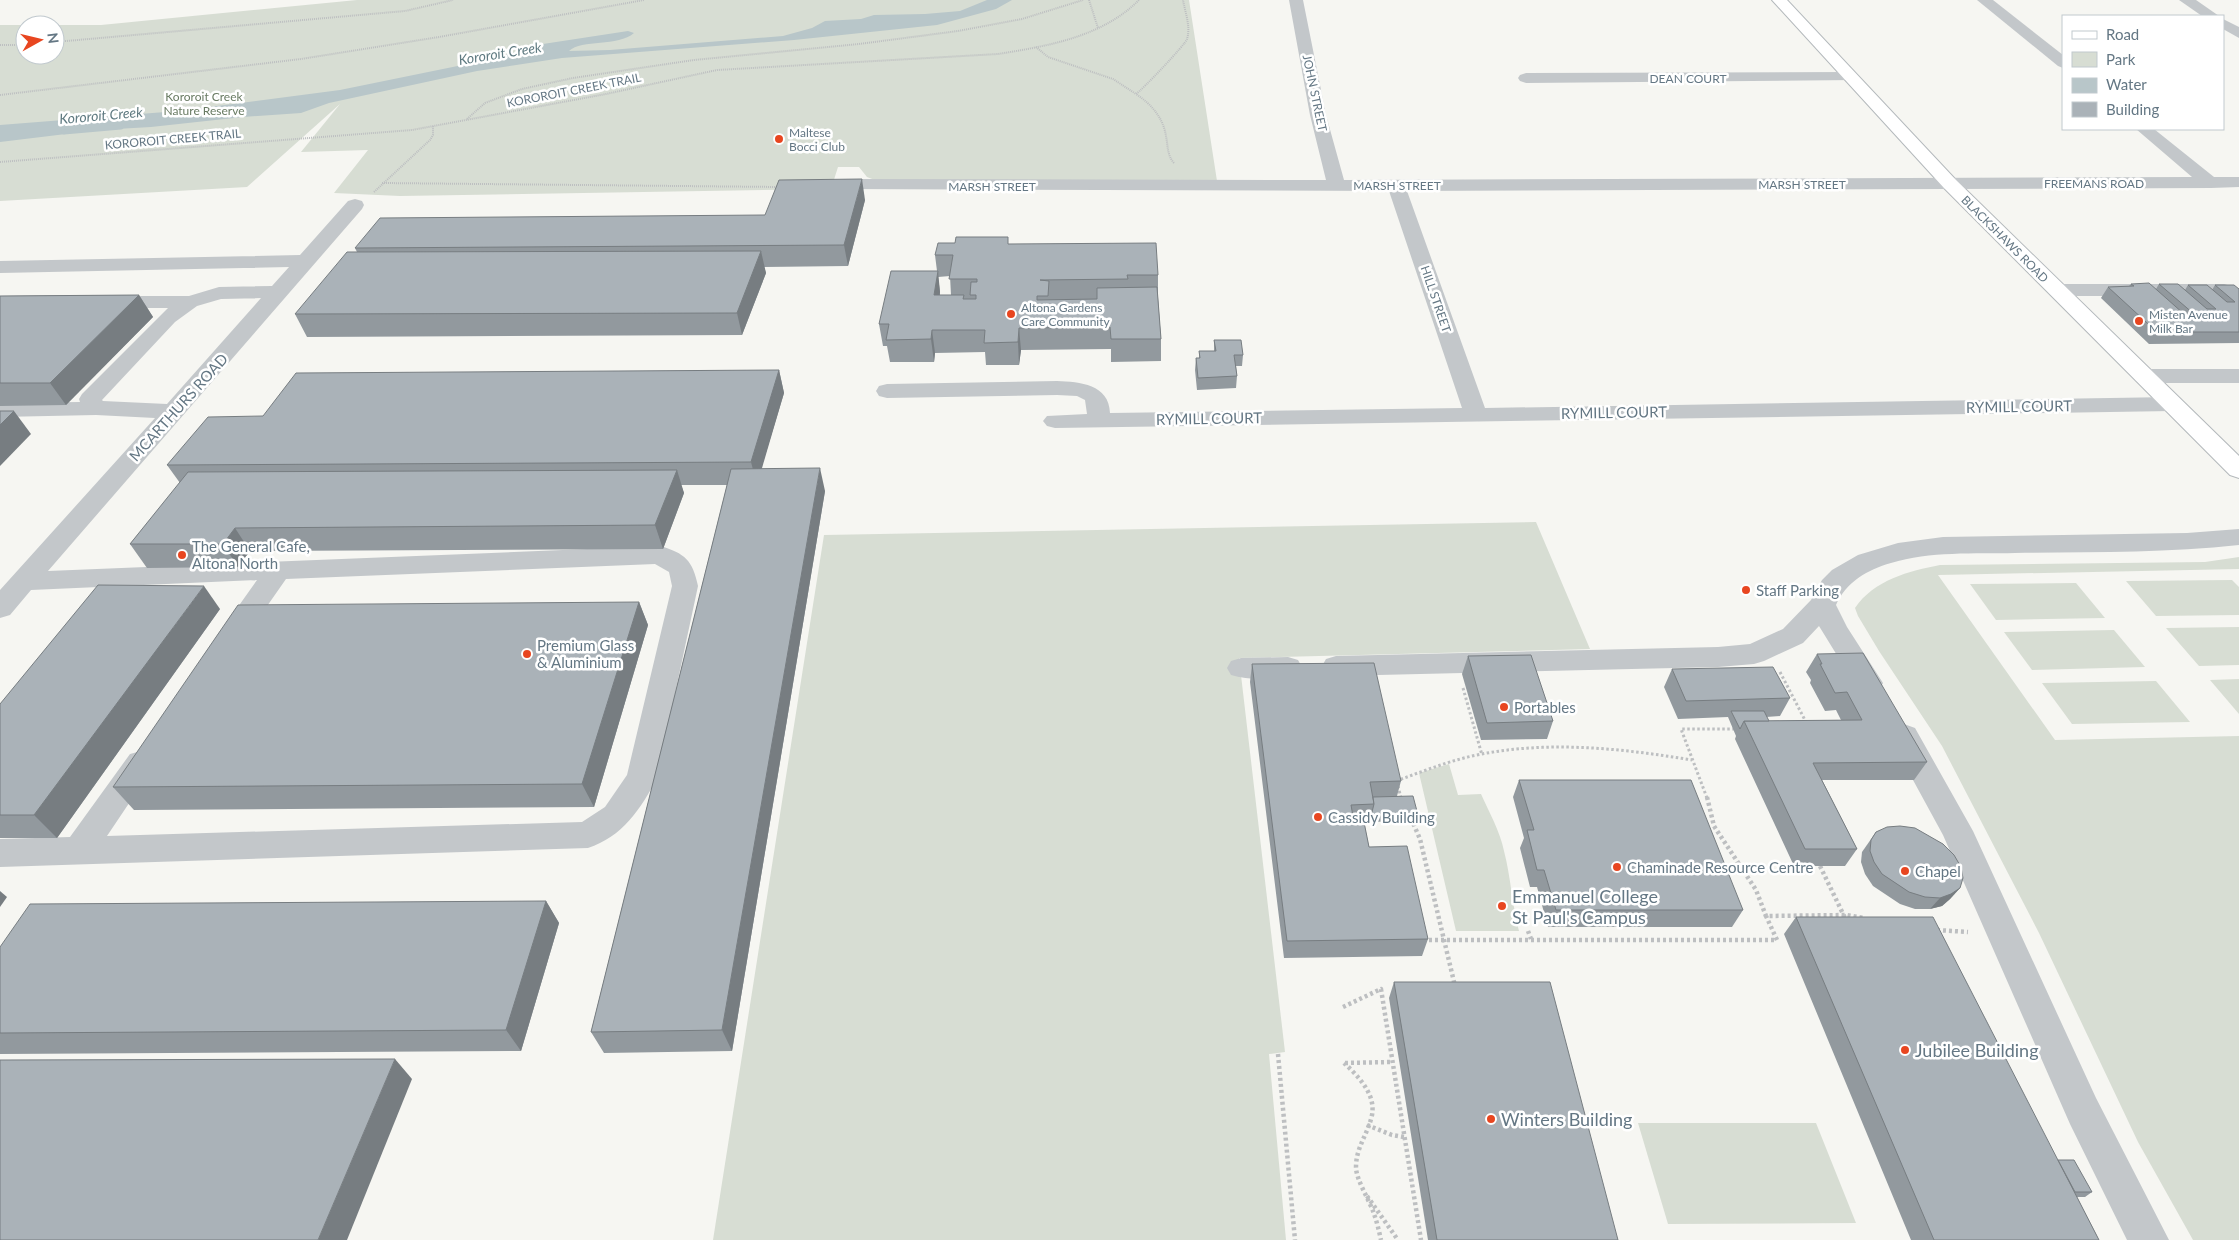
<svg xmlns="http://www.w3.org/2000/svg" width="2239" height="1240" viewBox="0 0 2239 1240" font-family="Lato,sans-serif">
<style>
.green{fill:#d7ddd3}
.water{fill:#b8c6c9}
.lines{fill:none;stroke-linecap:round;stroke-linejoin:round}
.stream{stroke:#b8c6c9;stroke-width:5}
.major-casing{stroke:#b4b9bc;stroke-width:2}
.path-far2{stroke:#bdbfc1;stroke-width:2;stroke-dasharray:1 1;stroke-linecap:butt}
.path-far1{stroke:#bdbfc1;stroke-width:3;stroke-dasharray:2.5 2.5;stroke-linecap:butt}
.path{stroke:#bdbfc1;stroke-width:4.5;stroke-dasharray:3 3;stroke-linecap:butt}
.minor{fill:#c3c7ca;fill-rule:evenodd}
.major{fill:#fff;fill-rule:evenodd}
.path-bridge{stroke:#bdbfc1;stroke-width:4.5;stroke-dasharray:3 3;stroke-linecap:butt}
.wall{fill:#92999e;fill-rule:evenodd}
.shaded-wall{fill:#777d81}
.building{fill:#aab2b8;stroke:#777d81}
.poi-dot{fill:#e84620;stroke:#fff;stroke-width:2}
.labels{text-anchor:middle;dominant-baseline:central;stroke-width:5;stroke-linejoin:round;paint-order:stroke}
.far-street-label{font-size:12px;fill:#647784;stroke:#fff}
.far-park-label{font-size:12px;fill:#697b63;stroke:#fff}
.far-poi-label{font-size:12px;fill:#647784;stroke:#fff;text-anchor:start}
.far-water-label{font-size:14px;font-style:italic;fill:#5f7a81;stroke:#fff}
.street-label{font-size:15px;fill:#647784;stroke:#fff}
.poi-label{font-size:15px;fill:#647784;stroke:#fff;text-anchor:start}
.near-poi-label{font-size:18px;fill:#647784;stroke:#fff;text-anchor:start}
</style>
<rect width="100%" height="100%" fill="#f6f6f2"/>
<!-- green -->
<g class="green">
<polygon points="357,0 1189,0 1217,181 880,182 867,177 859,167 838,167 831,189 400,196 334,193 368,150 301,152 340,104 247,187 0,201 0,25 55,25 25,25 25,55 55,55 55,25 101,25"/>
<polygon points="1536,522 1590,649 1239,658 1285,1052 1269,1054 1286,1240 713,1240 824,535"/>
<path d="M 2239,557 L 2239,569 L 1938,575 L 2055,740 L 2239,736 L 2239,1240 L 2193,1240 L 2138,1142 L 2039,933 L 1942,746 L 1879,651 L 1858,616 L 1855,608 C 1874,580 1909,571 1940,565 L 2205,562 Z"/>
<polygon points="2232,580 2239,587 2239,615 2156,616 2126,581"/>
<polygon points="2076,583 2105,618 1996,620 1970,584"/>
<polygon points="2239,627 2239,665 2199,666 2166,628"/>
<polygon points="2114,630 2145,667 2032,670 2004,632"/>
<polygon points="2239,679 2239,714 2210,680"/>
<polygon points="2156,681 2190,722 2072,724 2042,683"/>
<path d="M 1449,764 L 1458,795 L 1481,794 C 1489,812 1500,831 1504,851 C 1511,878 1512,905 1519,931 L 1456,931 L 1419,773 Z"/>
<polygon points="1638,1123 1816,1123 1856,1223 1668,1224"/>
</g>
<!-- water -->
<path class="water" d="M 987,0 L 1012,0 L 996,9 L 937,25 L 794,40 L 562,58 L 477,71 L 329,103 L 301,113 L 243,117 L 151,127 L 116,129 L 95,127 L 66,134 L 0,142 L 0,125 L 178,111 L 340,90 L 487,60 L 543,44 L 628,31 L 634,33 C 618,47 582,39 569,51 L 610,50 L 783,36 L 812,28 L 825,21 L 861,19 L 874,15 L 925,14 L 960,11 Z"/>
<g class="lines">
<!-- stream -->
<polyline class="stream" points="64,132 121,127"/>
<defs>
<polygon id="major" points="1772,0 1787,0 1956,180 2239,456 2239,478 2230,475 1944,188"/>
</defs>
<!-- major casing -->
<use href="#major" class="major-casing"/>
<!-- path-far2 -->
<g class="path-far2">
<polyline points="1089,0 1098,28"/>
<polyline points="55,42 405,11 453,0"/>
<polyline points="0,45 25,45"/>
<polyline points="1036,47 1048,57 1113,79 1136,94"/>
<polyline points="0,95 301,59 439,37 644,0"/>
<polyline points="467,119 485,103 522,89 573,78 694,60 859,44 958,31 1022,19 1083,0"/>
<path d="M 0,162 L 412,130 L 606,94 L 717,70 L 998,54 C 1048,46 1102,37 1139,0"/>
<path d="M 1174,163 C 1167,155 1168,146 1166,136 C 1163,117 1151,104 1136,94 C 1141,91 1186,44 1187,39 C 1191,27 1185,12 1183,0"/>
<polyline points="382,183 779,187"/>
<polyline points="374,192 430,140 433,135 433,126"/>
</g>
<!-- path-far1 -->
<g class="path-far1">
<polyline points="1780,672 1807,724"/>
<polyline points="1463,688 1482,755"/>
<path d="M 1396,781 C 1421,772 1446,762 1472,756 C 1545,740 1619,748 1692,760"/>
<polyline points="1398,786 1401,798"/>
<polyline points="1707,798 1681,729 1737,729"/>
</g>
<!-- path -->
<g class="path">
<polyline points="1400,797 1401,799"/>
<polyline points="1707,797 1714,826 1756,890 1766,916"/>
<polyline points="1411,818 1420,839 1455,986"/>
<polyline points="1937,930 1968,932"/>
<polyline points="1528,931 1531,939"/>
<polyline points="1423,940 1777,940 1766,916 1847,915 1864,918"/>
<polyline points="1343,1007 1381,989 1421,1240"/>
<polyline points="1278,1054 1295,1240"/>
<path d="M 1344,1063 C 1358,1076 1376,1094 1372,1115 C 1368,1134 1356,1147 1356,1167 C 1356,1180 1370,1201 1374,1214 C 1377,1222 1379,1231 1381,1240"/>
<polyline points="1345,1063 1392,1062"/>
<polyline points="1367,1125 1392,1135 1404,1137"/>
<polyline points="1367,1196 1398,1240"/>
</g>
<!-- minor -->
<g class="minor">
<path d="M 1289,0 L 1303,0 L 1326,115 L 1344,180 L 2192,177 L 2136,129 L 2154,129 L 2214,177 L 2239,177 L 2239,187 L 2211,188 L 1407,191 L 1485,408 L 2172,397 L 2180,399 L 2183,404 L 2180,409 L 2172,411 L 1055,428 L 1047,426 L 1043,421 L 1047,416 L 1087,414 L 1085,400 L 1077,396 L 1057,395 L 887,398 L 879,396 L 876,391 L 879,386 L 887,384 L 1057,381 C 1080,382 1109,384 1110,413 L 1462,408 L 1389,191 L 845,189 L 839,188 L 836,184 L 839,180 L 845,179 L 1326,180 L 1310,115 Z"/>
<polygon points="1977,0 1993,0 2063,55 2063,68 2058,66"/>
<polygon points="2179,0 2196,0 2219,16 2202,16"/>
<polygon points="2223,19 2239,27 2239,38 2223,29"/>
<polygon points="1850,72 1856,74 1858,77 1856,80 1526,83 1520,81 1518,78 1520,75 1526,73"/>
<path d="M 355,199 L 362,201 L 364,205 L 362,209 L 48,571 L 660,546 C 685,553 693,561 698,586 L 657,778 C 641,809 622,837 588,848 L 0,867 L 0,839 L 70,837 L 130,754 L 141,751 L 152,754 L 156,763 L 107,836 L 582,822 L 605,807 L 627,775 L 672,586 L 669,572 L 655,564 L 286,579 L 242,642 L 232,645 L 222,642 L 218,635 L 257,580 L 31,590 L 10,615 L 0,618 L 0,590 L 155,418 L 96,415 L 0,417 L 0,403 L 80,402 L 79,399 L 82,394 L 168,308 L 106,308 L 99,306 L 96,302 L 99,298 L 106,296 L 189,296 L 219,287 L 272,286 L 289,267 L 0,273 L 0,261 L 300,255 L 348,201 ZM 261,298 L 167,404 L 103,401 L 102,400 L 175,322 L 197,306 L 221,299 Z"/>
<polygon points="2057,284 2224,284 2231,286 2234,290 2231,294 2224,296 2057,296 2050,294 2047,290 2050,286"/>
<polygon points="2144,369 2239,369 2239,383 2144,383 2136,381 2133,376 2136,371"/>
<path d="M 2239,529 L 2239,545 C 2165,553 2090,552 2015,553 C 1974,554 1930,551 1891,563 C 1867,570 1846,582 1836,605 L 1847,627 L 1883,683 L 1879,691 L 1869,694 L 1859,691 L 1819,626 L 1803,643 L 1764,661 L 1754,664 L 1718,667 L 1336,676 L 1326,673 L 1322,666 L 1326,659 L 1336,656 L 1718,647 L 1750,644 L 1783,629 L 1811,600 L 1822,580 L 1832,570 L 1858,555 L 1898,543 L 1943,537 L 2187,533 Z"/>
<path d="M 1288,657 L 1298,660 L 1302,667 L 1298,674 C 1279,680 1250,681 1231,675 L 1227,668 L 1231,661 L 1241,658 Z"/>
<polygon points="1904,724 1915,728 1973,831 2096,1098 2169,1240 2127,1240 2070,1124 1943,835 1889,736 1893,728"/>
</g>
<!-- major -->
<use href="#major" class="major"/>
<!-- path-bridge -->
<polyline class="path-bridge" points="1820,866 1846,920"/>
</g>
<!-- wall -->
<g class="wall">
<polygon points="865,200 848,266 764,267 766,273 742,335 307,337 295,314 357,252 355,248 765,215"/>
<path d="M 1009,244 L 1158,275 L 1158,297 L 1161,339 L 1161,361 L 1111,362 L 1111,349 L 1021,350 L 1019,365 L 986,365 L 985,352 L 935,353 L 934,362 L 890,362 L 887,346 L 883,346 L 879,324 L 937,271 L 935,255 ZM 950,276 L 951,295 L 940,295 L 940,292 L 938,277 Z"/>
<polygon points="2131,284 2156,289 2159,284 2185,290 2188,285 2212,290 2215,285 2239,289 2239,343 2149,344 2101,298 2108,287 2129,286"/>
<polygon points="139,295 153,317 66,405 0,406 0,296"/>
<polygon points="1214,340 1243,355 1242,366 1236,366 1237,376 1236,388 1197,390 1195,370 1196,358 1199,358 1199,351 1214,351"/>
<polygon points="779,370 784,393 761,469 825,491 732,1051 604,1053 591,1032 727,485 681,485 684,493 663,549 250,551 238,567 147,568 130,544 180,483 167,465 263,416"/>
<polygon points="639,602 648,625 594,807 134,810 113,787"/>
<polygon points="220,609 57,838 0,838 0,704"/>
<polygon points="1817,654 1927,762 1914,780 1822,780 1857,849 1845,866 1794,866 1735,739 1736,736 1728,717 1678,719 1664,687 1672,669 1790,698 1780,716 1766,717 1769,721 1841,720 1836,710 1825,711 1810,683 1811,680 1806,672"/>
<polygon points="1468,656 1553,721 1547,739 1481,740 1462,674"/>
<polygon points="1252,664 1401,781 1397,796 1418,815 1416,821 1364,822 1369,847 1428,939 1422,956 1284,958 1250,682"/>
<polygon points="1519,780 1743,910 1732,927 1548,927 1537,887 1530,887 1520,848 1524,838 1513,797"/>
<polygon points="1876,832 1960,888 1950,899 1942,906 1930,909 1915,909 1900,904 1873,886 1865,874 1861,862 1862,852"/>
<polygon points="546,901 559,923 521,1051 0,1054 0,947"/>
<polygon points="1796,917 2092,1192 2085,1197 2077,1197 2099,1240 1911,1240 1784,934"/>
<polygon points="1394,982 1618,1240 1428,1240 1389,998"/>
</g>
<!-- shaded-wall -->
<g class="shaded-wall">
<polygon points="862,179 865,200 848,266 844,245"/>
<polygon points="761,251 766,273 742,335 737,313"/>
<polygon points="938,271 940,292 937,317 934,295"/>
<polygon points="139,295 153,317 66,405 50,383"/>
<polygon points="1019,328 1021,350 1019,365 1018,342"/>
<polygon points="932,330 935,353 934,362 931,339"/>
<polygon points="779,370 784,393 757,485 751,462"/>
<polygon points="14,411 31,434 0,466 0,425"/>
<polygon points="820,468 825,491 732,1051 722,1030"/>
<polygon points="677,470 684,493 663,549 655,525"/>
<polygon points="235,528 250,551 238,567 223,544"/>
<polygon points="204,586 220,609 57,838 34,815"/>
<polygon points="639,602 648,625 594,807 582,784"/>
<polygon points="1960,888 1950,899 1942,906 1930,909 1940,898"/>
<polygon points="0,891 7,897 0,907"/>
<polygon points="546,901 559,923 521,1051 506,1030"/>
<polygon points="395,1059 412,1079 347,1240 318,1240"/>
</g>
<!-- building -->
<g class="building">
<polygon points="862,179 844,245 355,248 380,218 765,215 779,180"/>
<polygon points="956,237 1008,237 1008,244 1156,243 1158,275 1127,275 1128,279 1040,280 1049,281 1048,296 1037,296 1037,300 1097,299 1097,288 1157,287 1161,339 1111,339 1110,327 1019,328 1018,342 984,343 985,330 932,330 931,339 886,340 889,324 879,324 891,271 938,271 934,295 964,295 963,299 976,299 976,295 970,295 971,282 977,282 977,279 949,279 953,255 935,255 938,243 955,243"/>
<polygon points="761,251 737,313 295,314 347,252"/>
<polygon points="2149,283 2184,314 2194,314 2159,284 2178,284 2207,309 2216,309 2188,285 2207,285 2227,302 2235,302 2215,285 2234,285 2239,289 2239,332 2157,332 2108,287 2134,286 2131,284"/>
<polygon points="139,295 50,383 0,383 0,296"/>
<polygon points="1214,340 1241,340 1243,355 1234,355 1237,376 1198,378 1196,358 1200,358 1199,351 1216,351"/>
<polygon points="779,370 751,462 167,465 208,417 263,416 296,373"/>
<polygon points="0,411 14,411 0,425"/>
<polygon points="820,468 722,1030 591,1032 731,469"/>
<polygon points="677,470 655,525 235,528 223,544 130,544 188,472"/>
<polygon points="98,585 204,586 34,815 0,815 0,704"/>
<polygon points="639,602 582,784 113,787 238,605"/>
<polygon points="1863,653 1927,762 1813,763 1857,849 1805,849 1744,721 1862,720 1847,692 1835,693 1820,664 1822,664 1817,654"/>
<polygon points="1531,655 1553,721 1487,723 1468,656"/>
<polygon points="1374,663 1401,781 1370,782 1374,804 1351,805 1354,822 1364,822 1369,847 1407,846 1428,939 1287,941 1252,664"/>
<polygon points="1773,667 1790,698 1686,701 1672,669"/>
<polygon points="1731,711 1764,711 1769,721 1744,721 1740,729"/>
<polygon points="1519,780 1691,780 1743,910 1556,910 1544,870 1537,870 1527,830 1534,830"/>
<polygon points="1413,796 1418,815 1371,816 1374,804 1373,797"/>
<polygon points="1900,826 1915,828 1943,844 1954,855 1961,867 1963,878 1960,888 1951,894 1940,898 1925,897 1909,892 1882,874 1874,862 1870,851 1871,840 1876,832 1887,827"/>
<polygon points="546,901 506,1030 0,1033 0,947 30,904"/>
<polygon points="1796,917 1933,917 2099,1240 1934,1240"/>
<polygon points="1394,982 1550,982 1618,1240 1437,1240"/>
<polygon points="395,1059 318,1240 0,1240 0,1060"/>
<polygon points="2058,1160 2074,1160 2092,1192 2075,1192"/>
</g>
<!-- markers -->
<g class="poi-dot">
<circle cx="779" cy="139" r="5"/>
<circle cx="1011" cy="314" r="5"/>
<circle cx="2139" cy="321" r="5"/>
<circle cx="182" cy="555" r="5"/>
<circle cx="1746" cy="590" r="5"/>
<circle cx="527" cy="654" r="5"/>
<circle cx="1504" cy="707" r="5"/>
<circle cx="1318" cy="817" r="5"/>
<circle cx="1617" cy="867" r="5"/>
<circle cx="1905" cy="871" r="5"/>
<circle cx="1502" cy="906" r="5"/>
<circle cx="1905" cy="1050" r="5"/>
<circle cx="1491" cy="1119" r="5"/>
</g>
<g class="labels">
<!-- far-street labels -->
<g class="far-street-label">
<text x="1688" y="78">DEAN COURT</text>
<text transform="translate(574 90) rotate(-11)">KOROROIT CREEK TRAIL</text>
<text transform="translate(1315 93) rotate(78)">JOHN STREET</text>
<text transform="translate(173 139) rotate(-5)">KOROROIT CREEK TRAIL</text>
<text x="2094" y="183">FREEMANS ROAD</text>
<text x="1802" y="184">MARSH STREET</text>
<text x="1397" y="185">MARSH STREET</text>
<text x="992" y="186">MARSH STREET</text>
<text transform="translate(2005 239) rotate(45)">BLACKSHAWS ROAD</text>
<text transform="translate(1436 299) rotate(71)">HILL STREET</text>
</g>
<!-- far-park labels -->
<g class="far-park-label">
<text x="204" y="96">Kororoit Creek<tspan x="204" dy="14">Nature Reserve</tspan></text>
</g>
<!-- far-poi labels -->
<g class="far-poi-label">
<text x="789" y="132">Maltese<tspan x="789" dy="14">Bocci Club</tspan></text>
<text x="1021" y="307">Altona Gardens<tspan x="1021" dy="14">Care Community</tspan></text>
<text x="2149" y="314">Misten Avenue<tspan x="2149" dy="14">Milk Bar</tspan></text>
</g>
<!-- far-water labels -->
<g class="far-water-label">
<text transform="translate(500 53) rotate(-9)">Kororoit Creek</text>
<text transform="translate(101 115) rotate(-5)">Kororoit Creek</text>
</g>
<!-- street labels -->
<g class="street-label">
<text transform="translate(2019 406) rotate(-1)">RYMILL COURT</text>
<text transform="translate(178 407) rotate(-48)">MCARTHURS ROAD</text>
<text transform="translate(1614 412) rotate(-1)">RYMILL COURT</text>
<text transform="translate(1209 418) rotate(-1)">RYMILL COURT</text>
</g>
<!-- poi labels -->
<g class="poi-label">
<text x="192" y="546">The General Cafe,<tspan x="192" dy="17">Altona North</tspan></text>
<text x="1756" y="590">Staff Parking</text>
<text x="537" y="645">Premium Glass<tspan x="537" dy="17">&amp; Aluminium</tspan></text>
<text x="1514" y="707">Portables</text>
<text x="1328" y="817">Cassidy Building</text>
<text x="1627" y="867">Chaminade Resource Centre</text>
<text x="1915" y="871">Chapel</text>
</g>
<!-- near-poi labels -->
<g class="near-poi-label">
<text x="1512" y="896">Emmanuel College<tspan x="1512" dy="21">St Paul's Campus</tspan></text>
<text x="1915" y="1050">Jubilee Building</text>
<text x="1501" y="1119">Winters Building</text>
</g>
</g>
<!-- legend -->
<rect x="2062" y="15" width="162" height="115" fill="#ffffff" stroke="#c1c9ce"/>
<rect x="2072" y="31" width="25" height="8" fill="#ffffff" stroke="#c1c9ce"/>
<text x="2106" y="40" font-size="15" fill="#647784">Road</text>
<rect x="2072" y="52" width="25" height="15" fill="#d7ddd3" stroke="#c1c9ce"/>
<text x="2106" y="65" font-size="15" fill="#647784">Park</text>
<rect x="2072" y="78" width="25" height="15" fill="#b8c6c9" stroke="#c1c9ce"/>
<text x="2106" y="90" font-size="15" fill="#647784">Water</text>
<rect x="2072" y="102" width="25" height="15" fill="#aab2b8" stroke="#c1c9ce"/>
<text x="2106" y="115" font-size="15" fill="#647784">Building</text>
<!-- north arrow -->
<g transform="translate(40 40) rotate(82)"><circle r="24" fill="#ffffff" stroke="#c1c9ce"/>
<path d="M0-4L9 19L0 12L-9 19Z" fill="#e84620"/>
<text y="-8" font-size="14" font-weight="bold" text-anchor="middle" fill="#647784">N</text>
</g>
</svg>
